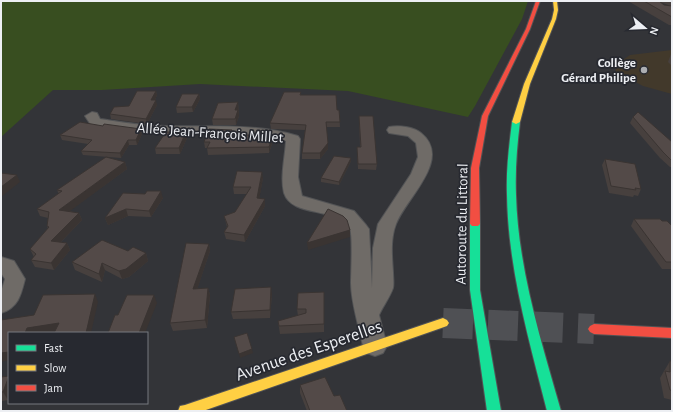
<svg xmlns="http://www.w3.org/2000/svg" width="673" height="412" viewBox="0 0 673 412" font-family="'Alegreya Sans',sans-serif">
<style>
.education{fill:#42392b}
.green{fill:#384e20}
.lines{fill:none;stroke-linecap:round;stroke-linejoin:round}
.secondary-tunnel{stroke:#4f5054;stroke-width:30;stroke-dasharray:30 15;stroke-linecap:butt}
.street-casing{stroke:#525355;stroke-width:2}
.fast-casing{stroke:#525355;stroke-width:2}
.slow-casing{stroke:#525355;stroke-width:2}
.jam-casing{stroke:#525355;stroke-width:2}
.street{fill:#6f6b67;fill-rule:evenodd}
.fast{fill:#16e098;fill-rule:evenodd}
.slow{fill:#ffcf43;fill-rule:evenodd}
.jam{fill:#f24e42;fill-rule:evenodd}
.wall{fill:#47403e;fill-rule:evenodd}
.shaded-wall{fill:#3a3432}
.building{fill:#534a48;stroke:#3a3432}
.poi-dot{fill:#acaeb2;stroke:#272930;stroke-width:1.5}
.labels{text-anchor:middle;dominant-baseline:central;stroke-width:3.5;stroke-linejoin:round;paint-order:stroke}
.far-poi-label{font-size:13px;font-weight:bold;fill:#edeff3;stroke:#272930;text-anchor:end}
.street-label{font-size:15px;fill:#edeff3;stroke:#272930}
.near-street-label{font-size:18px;fill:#edeff3;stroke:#272930}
</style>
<rect width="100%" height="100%" fill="#333438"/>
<!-- education -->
<polygon class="education" points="672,50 672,94 643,86 616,72 615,67 617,64 630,55"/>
<!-- green -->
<polygon class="green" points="1,1 528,1 522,19 475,106 468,117 348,91 200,84 102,90 53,90 1,137"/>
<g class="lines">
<!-- secondary-tunnel -->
<polyline class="secondary-tunnel" points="443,323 594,329"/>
<defs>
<g id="street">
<path d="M 92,112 L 97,113 L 100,119 C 115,121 131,124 146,125 C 196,129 249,121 298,136 L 300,139 L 298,177 L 302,196 L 354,211 L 366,225 L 369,229 L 372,288 L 373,248 L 378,224 L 411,174 L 418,157 L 416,143 L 408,136 L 389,133 L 387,130 L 389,127 C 399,125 414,127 421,133 C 453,159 406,198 396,224 C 390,239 392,257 393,272 C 393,277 394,283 393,288 C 390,297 383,306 379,315 L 387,346 L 383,353 L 375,356 L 367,353 L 363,346 C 359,327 351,302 351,283 C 351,274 353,235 350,229 C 337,206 292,218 284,193 C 280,176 285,158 286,141 L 276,138 L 201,133 L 146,133 L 96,126 L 91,125 L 85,116 Z"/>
<path d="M 1,257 L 14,261 L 25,279 C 21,295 18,308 1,313 L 1,292 L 5,279 L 1,273 Z"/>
</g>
<g id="fast">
<path d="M 516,120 L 520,122 C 517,146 515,170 516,195 C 518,268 541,341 561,411 L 547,411 C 529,340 508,268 507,195 C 506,170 509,146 512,122 Z"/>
<polygon points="475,221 480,224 480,290 501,411 487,411 470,290 470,224"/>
</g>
<g id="slow">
<polygon points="553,1 557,1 558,10 556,19 530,84 520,122 516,124 512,122 524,84 552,19 554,10"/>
<polygon points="443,318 447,320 449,323 447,326 203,411 178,411 180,406 185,405"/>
</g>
<g id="jam">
<polygon points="536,1 540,1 530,29 488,116 479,168 480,224 478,226 472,226 470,224 471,168 482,116 526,29"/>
<polygon points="594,324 672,328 672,338 594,334 590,332 588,329 590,326"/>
</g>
</defs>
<!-- street casing -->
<use href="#street" class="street-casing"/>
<!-- fast casing -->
<use href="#fast" class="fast-casing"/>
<!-- slow casing -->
<use href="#slow" class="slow-casing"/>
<!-- jam casing -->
<use href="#jam" class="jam-casing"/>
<!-- street -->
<use href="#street" class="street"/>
<!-- fast -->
<use href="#fast" class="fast"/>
<!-- slow -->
<use href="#slow" class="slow"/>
<!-- jam -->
<use href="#jam" class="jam"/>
</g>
<!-- wall -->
<g class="wall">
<path d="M 628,1 L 672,1 L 671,6 L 672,6 L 672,25 L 669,25 ZM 660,2 L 671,6 L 664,5 Z"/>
<polygon points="671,54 672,54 672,66 668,62"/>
<polygon points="156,91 157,95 155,100 157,105 147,124 111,119 110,114 129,106"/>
<polygon points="301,92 301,95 337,110 339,110 340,127 326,127 328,149 320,159 302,159 302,153 305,130 271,129 270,123"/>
<polygon points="199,94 200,99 193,112 177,113 176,107"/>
<polygon points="238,102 239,116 236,125 213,125 212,119"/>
<polygon points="359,116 377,164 376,170 358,169 357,147 360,147"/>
<polygon points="633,117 672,142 672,167 670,167 660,158 630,123"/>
<polygon points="232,130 233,135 273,141 269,153 208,155 207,148 205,148 204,142"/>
<polygon points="186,132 187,138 180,154 156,154 155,148"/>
<polygon points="142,134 137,145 129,145 121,158 83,155 81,151 88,144 62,140 60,135"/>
<polygon points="351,158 351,161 339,185 321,182 321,178"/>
<polygon points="605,159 641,189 638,196 634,195 633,197 609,193 602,165"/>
<polygon points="125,162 127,169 69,211 79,213 82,220 61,242 67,243 70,250 54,270 35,267 31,260 34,257 30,249 48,229 47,226 48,218 40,216 37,209 59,194 57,190"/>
<polygon points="263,178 259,199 265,199 265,206 245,242 226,239 224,232 227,227 226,223 224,216 235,212 247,194 234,194 233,187"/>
<polygon points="145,194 163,198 151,217 128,216 108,225 105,218"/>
<polygon points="634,219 662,221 672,226 672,269 662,269 631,226"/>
<polygon points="209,244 210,251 197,289 208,288 210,295 207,328 173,331 170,323"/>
<polygon points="128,251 146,253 148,261 129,277 122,279 105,270 102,282 75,270 72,262"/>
<polygon points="324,292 324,332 280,334 278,321 298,316 297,309"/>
<polygon points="272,294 270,318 233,319 231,312"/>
<polygon points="670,361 672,361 672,400 664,398 660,378"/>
<polygon points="9,376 9,398 8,400 2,401 1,404 1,377"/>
<polygon points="300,385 334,396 347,411 307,411 300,393"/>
</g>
<!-- shaded-wall -->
<g class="shaded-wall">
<polygon points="156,91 157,95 153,105 151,100"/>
<polygon points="199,94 200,99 193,112 192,107"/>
<polygon points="156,100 157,105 147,124 146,119"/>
<polygon points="238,102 239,116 236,125 235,110"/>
<polygon points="141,129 142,134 137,145 136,140"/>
<polygon points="186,132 187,138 180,154 179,148"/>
<polygon points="273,135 273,141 269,153 269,147"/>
<polygon points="128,140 129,145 121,158 120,153"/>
<polygon points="328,143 328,149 320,159 320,153"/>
<polygon points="351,158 351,161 339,185 339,182"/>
<polygon points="125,162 127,169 62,217 59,210"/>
<polygon points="262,172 263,178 258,206 257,198"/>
<polygon points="17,175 20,182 1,197 1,187"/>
<polygon points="161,191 163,198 151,217 149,211"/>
<polygon points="265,199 265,206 245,242 244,235"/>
<polygon points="126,209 128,216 108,225 105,218"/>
<polygon points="79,213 82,220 55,248 51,241"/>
<polygon points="350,230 350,237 308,250 307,243"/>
<polygon points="67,243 70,250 54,270 51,263"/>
<polygon points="209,244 210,251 195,296 193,289"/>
<polygon points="146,253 148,261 129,277 122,279 119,271"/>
<polygon points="102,263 105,270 102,282 99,274"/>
<polygon points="271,287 272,294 270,318 270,310"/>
<polygon points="208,288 210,295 207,328 205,320"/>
<polygon points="95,294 98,302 91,333 86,333"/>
<polygon points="154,295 157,303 145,333 139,333"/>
<polygon points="59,323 63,331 48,333 25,333 27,328"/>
<polygon points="252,349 253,353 240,358 239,354"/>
<polygon points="9,352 9,360 1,362 1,353"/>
<polygon points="9,376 9,398 8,400 3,392"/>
</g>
<!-- building -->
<g class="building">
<polygon points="644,1 659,1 664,5 672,6 672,17"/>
<polygon points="137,91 156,91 151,100 156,100 146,119 110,114 114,107 129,106"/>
<polygon points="284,92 301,92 300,95 336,95 337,110 339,110 340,122 326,122 328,143 320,153 302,153 306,125 270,123"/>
<polygon points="182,94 199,94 192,107 176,107"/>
<polygon points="238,102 235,110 238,110 235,119 212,119 218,103"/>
<polygon points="638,112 672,142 672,161 663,152 633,117"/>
<polygon points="359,116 373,116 377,164 358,164 357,147 361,147"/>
<polygon points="80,122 103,126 104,124 141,129 136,140 128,140 120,153 81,151 92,140 60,135"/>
<polygon points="209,129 232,130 231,135 273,135 269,147 207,148 210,142 204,142"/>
<polygon points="166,132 186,132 179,148 155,148"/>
<polygon points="334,156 351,158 339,182 321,178"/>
<polygon points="106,157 125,162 59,210 79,213 51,241 67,243 51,263 31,260 36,254 30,249 49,227 47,226 49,212 37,209 62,191 57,190"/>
<polygon points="605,159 635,164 641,189 635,188 636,190 611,186"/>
<polygon points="237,171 262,172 257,198 265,199 244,235 224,232 228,226 224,216 235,212 251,187 233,187"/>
<polygon points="1,173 17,175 1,187"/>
<polygon points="147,191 161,191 149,211 126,209 105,218 123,193 145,194"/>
<polygon points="328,209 343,216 347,220 350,230 307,243"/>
<polygon points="634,219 660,219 662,221 667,221 672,226 672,262 666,262"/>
<polygon points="102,240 128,251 133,247 146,253 126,269 119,271 102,263 99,274 72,262"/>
<polygon points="186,243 209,244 193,289 208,288 205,320 170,323"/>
<polygon points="271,287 270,310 231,312 235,289"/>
<polygon points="324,292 324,324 279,326 278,321 306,313 306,309 297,309 298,293"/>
<polygon points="95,294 86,333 54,333 59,323 27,328 25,333 9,333 9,352 1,353 1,320 34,315 43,295"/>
<polygon points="127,295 154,295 139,333 108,333 115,315 118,315"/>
<polygon points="247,333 252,349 239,354 234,337"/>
<polygon points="670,361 672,361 672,391 670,390 665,371 670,372"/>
<polygon points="9,376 3,392 1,392 1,377"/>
<polygon points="325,377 334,396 340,395 347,411 310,411 300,385"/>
</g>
<!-- markers -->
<circle class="poi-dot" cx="644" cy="70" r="4"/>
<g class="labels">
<!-- far-poi labels -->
<g class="far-poi-label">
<text x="636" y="63">Collège<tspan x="636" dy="15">Gérard Philipe</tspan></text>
</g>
<!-- street labels -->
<g class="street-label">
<text transform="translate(210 133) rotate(4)">Allée Jean-François Millet</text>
<text transform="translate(462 224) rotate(-89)">Autoroute du Littoral</text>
</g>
<!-- near-street labels -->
<g class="near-street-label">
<text transform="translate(309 351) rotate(-19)">Avenue des Esperelles</text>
</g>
</g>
<!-- border -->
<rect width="673" height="412" fill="none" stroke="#edeff3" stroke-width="4"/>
<!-- legend -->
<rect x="8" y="332" width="140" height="72" fill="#272930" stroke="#76787e"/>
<rect x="16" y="345" width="20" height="6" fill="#16e098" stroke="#76787e"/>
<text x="44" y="352" font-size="12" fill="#edeff3">Fast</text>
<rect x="16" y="365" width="20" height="6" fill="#ffcf43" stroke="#76787e"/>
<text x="44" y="372" font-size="12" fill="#edeff3">Slow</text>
<rect x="16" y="385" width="20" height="6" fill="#f24e42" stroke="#76787e"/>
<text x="44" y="392" font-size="12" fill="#edeff3">Jam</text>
<!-- north arrow -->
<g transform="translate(645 28) rotate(109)" stroke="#272930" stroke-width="3" paint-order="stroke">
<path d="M0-3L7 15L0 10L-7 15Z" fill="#edeff3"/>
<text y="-6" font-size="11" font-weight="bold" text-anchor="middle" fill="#edeff3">N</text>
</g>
</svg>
